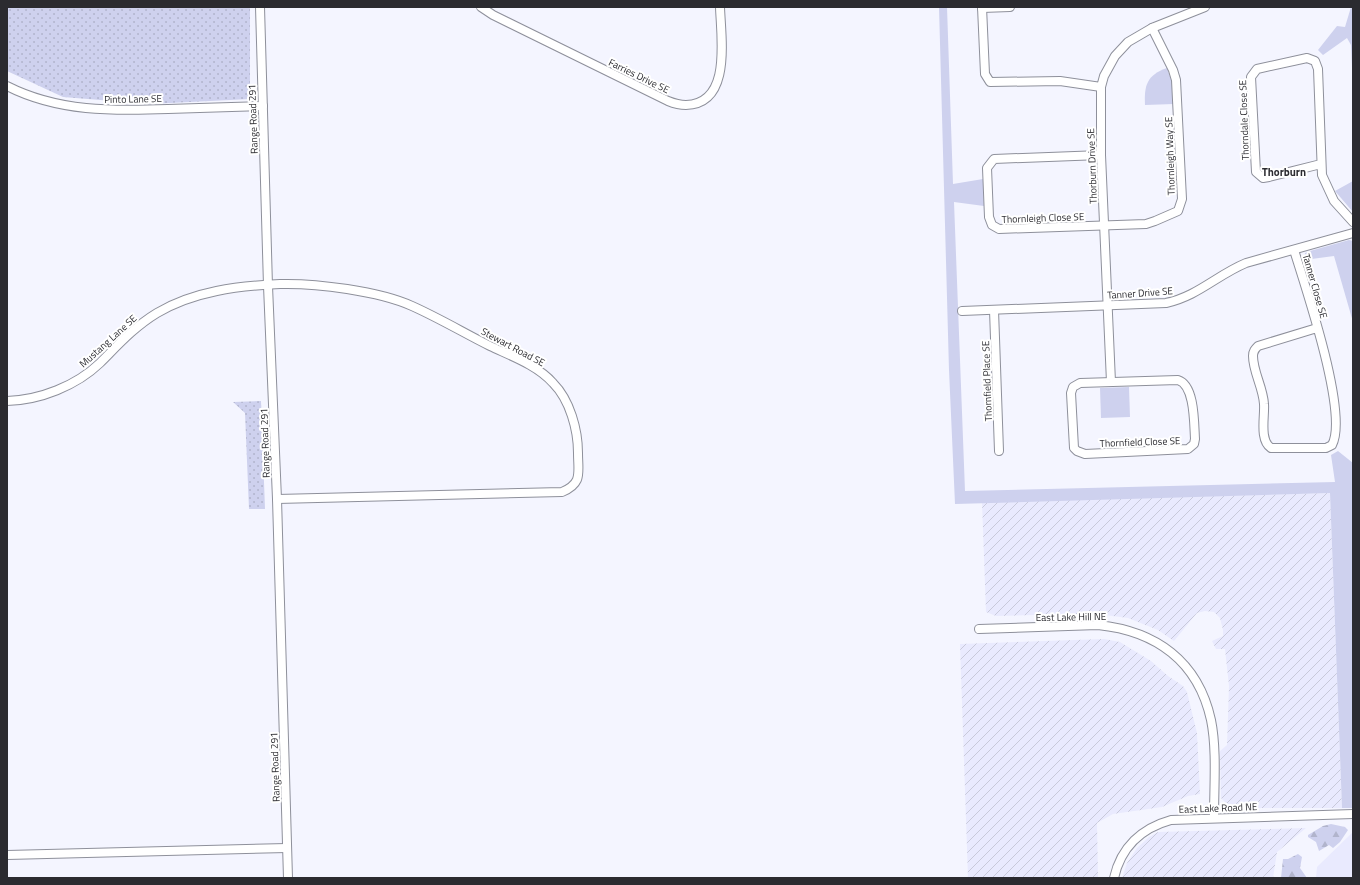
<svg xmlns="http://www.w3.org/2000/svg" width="1360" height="885" viewBox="0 0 1360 885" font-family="'Titillium Web',sans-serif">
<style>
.built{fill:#e9eafe}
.industrial{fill:url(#industrial-furrows)}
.grass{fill:url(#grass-dots)}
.forest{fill:url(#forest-firs)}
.green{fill:#ced1ee}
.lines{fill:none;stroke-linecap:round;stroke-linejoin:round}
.minor-casing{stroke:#8e909b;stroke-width:10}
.minor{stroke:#fff;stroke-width:8}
.labels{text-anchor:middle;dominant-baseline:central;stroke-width:4;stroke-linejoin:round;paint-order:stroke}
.street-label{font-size:10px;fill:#2b2b30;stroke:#fff}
.neighbourhood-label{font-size:11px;font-weight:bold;fill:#2b2b30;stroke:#fff}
</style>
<defs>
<pattern id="industrial-furrows" width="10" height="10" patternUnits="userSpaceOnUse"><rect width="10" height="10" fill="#e9eafe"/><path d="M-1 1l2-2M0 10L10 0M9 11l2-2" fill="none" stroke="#c8c9da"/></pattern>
<pattern id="grass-dots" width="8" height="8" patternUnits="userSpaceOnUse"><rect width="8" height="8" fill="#ced1ee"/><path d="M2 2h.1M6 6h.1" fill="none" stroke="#b1b4cc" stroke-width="1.8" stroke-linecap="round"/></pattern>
<pattern id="forest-firs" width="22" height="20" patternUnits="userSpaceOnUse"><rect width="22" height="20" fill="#ced1ee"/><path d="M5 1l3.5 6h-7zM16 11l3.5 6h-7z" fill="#b1b4cc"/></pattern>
</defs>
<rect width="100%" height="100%" fill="#f4f5ff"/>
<!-- built -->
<polygon class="built" points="1353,832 1353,878 1316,878 1317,867"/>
<!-- industrial -->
<g class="industrial">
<polygon points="1330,493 1342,808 1231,808 1221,798 1220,751 1227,745 1229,686 1225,649 1216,649 1212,641 1223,636 1223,630 1220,618 1214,612 1205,611 1197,613 1174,641 1158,630 1128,618 1105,615 1069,614 996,616 986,612 982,502"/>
<polygon points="1104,639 1120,642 1151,661 1168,676 1183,686 1187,692 1197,733 1200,794 1188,796 1162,807 1113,814 1097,823 1098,878 968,878 960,644"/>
<polygon points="1306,828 1277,852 1273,878 1122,878 1127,863 1137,848 1149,837 1158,832"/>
</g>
<!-- grass -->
<g class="grass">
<polygon points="7,7 250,7 250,99 150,104 63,97 7,71"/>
<polygon points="261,401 265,509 249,509 245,413 233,402"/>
</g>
<!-- forest -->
<g class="forest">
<polygon points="1331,824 1345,827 1348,830 1340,842 1333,848 1329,845 1319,851 1316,842 1308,837 1308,835 1323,826"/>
<polygon points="1298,854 1302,857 1300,868 1307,878 1281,878 1283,859 1288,859"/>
</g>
<!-- green -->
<g class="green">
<polygon points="939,7 947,7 953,184 983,179 984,206 954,202 965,491 1335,482 1331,455 1338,451 1353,463 1353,808 1342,808 1330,493 955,504 949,370"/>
<polygon points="1351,7 1353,7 1353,91 1351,45 1347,38 1323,55 1318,50 1337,26 1345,27"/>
<path d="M 1167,68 L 1172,82 L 1174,104 L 1145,105 C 1144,85 1147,75 1167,68 Z"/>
<polygon points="1353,181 1353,212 1335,191"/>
<polygon points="1349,240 1353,241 1353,322 1334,256 1304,260 1305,253 1310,251"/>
<polygon points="1129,387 1130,417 1101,418 1100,388"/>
</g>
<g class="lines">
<defs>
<g id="minor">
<polyline points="260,7 268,286 277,499 288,878"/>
<path d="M 481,7 L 493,15 L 668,101 C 673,103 680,105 686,105 C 732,104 721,38 720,7"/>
<polyline points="982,7 985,74 990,82 1060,81 1101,87"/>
<polyline points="982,8 1010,7"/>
<path d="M 7,86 C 58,112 113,111 168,109 C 200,108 231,107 263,106"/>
<polyline points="1101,155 994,159 987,168 989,217 992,225 999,229 1146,224 1155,221 1178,211 1182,199 1176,80 1173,70 1152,28"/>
<polyline points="1321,164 1269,177 1263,178 1256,172 1251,77 1257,69 1307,58 1315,61 1318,69 1322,175 1334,201 1353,222"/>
<path d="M 1294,250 C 1305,286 1349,414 1332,445 L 1326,448 L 1271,448 C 1259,440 1265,416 1264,404 C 1263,387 1253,372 1253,356 C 1253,351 1255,349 1258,346 L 1317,328"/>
<polyline points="994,310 999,451"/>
<path d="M 962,311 L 1166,303 C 1198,296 1217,275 1246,263 L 1353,233"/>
<path d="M 1178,380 C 1195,385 1194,424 1195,439 L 1194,444 L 1188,449 L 1085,454 L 1077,451 L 1074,448 L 1071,393 L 1073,387 L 1080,383 Z"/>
<polyline points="1111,382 1101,155 1101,87 1104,76 1115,56 1128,42 1152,28 1205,7"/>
<path d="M 7,401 C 40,400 76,386 100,363 C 118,345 134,327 157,313 C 194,291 238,286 280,284 C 316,283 379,291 412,306 C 439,318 464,333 490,346 C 511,356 537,365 553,383 C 570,400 578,430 578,453 C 578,473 583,483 562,492 L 277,499"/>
<path d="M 979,629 L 1098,625 C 1156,631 1198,661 1211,720 C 1217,749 1214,787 1214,817"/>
<polyline points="7,855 287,848"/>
<path d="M 1114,878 C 1121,847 1142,828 1171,820 L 1353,814"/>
</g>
</defs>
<!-- minor casing -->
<use href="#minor" class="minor-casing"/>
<!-- minor -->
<use href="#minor" class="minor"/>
</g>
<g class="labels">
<!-- street labels -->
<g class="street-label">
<text transform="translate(639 76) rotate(26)">Farries Drive SE</text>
<text transform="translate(133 99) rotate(-1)">Pinto Lane SE</text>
<text transform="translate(253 119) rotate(-92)">Range Road 291</text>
<text transform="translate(1244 120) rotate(-92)">Thorndale Close SE</text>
<text transform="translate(1170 156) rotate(-92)">Thornleigh Way SE</text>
<text transform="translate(1092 166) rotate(-92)">Thorburn Drive SE</text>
<text transform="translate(1043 218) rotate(-2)">Thornleigh Close SE</text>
<text transform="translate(1315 286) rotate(74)">Tanner Close SE</text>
<text transform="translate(1140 293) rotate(-4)">Tanner Drive SE</text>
<text transform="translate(108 341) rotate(-42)">Mustang Lane SE</text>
<text transform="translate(513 347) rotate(28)">Stewart Road SE</text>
<text transform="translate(987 381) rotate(-92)">Thornfield Place SE</text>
<text transform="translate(1140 442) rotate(-2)">Thornfield Close SE</text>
<text transform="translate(265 443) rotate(-92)">Range Road 291</text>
<text transform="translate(1071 617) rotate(-1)">East Lake Hill NE</text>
<text transform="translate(275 767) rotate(-92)">Range Road 291</text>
<text transform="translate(1218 808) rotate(-2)">East Lake Road NE</text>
</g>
<!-- neighbourhood labels -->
<g class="neighbourhood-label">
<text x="1284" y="172">Thorburn</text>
</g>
</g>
<!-- border -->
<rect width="1360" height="885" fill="none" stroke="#2b2b30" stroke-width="16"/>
</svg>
